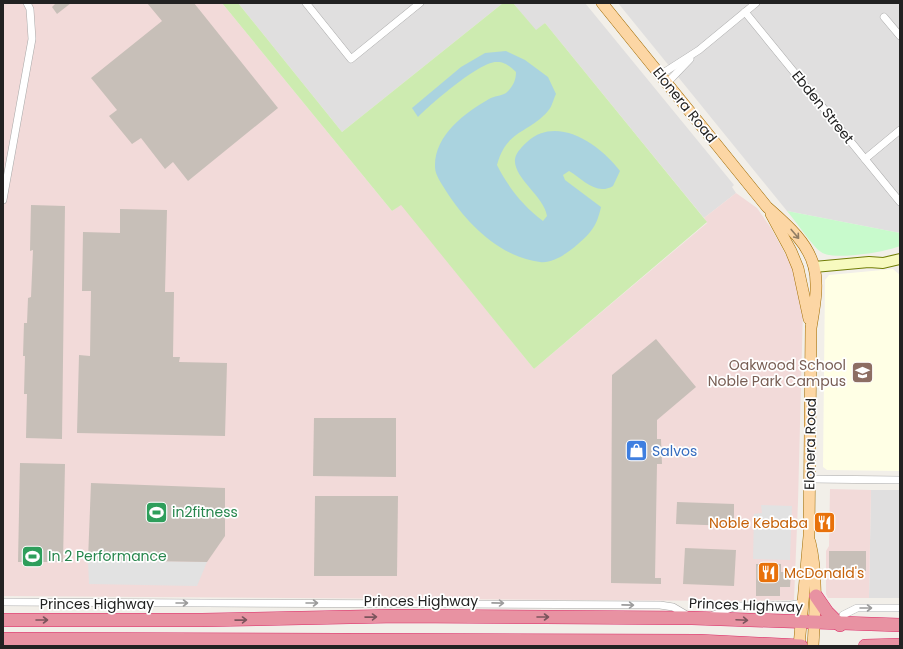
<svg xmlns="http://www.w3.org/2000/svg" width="903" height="649" viewBox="0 0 903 649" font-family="Poppins,sans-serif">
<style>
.residential{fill:#e0dfdf}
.commercial{fill:#f2dad9}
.education{fill:#ffffe5}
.grass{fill:#cdebb0}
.park{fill:#c8facc}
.parking{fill:#e2e2e2}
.water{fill:#aad3df}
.building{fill:#c7bfb8}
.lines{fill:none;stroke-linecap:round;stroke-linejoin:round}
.street-casing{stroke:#a9a9a9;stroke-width:8}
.secondary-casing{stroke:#707d05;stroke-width:12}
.primary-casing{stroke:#a06b00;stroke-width:12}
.highway-casing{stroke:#dc2a67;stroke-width:14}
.street{stroke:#fff;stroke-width:7}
.secondary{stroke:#f7fabf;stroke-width:10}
.primary{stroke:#fcd6a4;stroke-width:11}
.highway{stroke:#e892a2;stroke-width:13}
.oneway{stroke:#8f7c63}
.oneway2{stroke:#9c9c9c}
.oneway3{stroke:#7b545c}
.labels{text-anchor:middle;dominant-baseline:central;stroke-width:3.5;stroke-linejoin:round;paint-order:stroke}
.street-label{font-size:14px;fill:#222;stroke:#fff}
.education-label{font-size:14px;fill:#785e54;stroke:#fff;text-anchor:end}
.shop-label{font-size:14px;fill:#366cbe;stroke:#fff;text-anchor:start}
.leisure-label{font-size:14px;fill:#27864d;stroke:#fff;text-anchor:start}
.food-label{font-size:14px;fill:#c56008;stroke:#fff;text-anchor:end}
</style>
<rect width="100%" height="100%" fill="#f2efe9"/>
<!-- residential -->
<g class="residential">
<polygon points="238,3 503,3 342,132"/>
<polygon points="513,3 585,3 734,185 732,187 736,193 704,218 545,23 536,31"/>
<polygon points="618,3 900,3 900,233 787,211"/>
<polygon points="871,490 900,490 900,598 869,598"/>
</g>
<!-- commercial -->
<g class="commercial">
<polygon points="3,3 222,3 392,211 401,204 534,369 707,223 704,218 736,193 757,208 771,228 793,268 803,308 798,502 794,600 736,601 3,596"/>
<polygon points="830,489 871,490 869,598 828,598 826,594 826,551 829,546"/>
</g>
<!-- education -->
<polygon class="education" points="893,269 900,275 900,471 827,470 823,467 825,280 829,275"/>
<!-- grass -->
<polygon class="grass" points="222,3 238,3 342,132 503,3 513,3 536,30 545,23 707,222 534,369 401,205 392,211"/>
<!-- park -->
<path class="park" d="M 787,211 L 900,233 L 900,246 C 886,252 833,261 821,252 C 813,247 795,220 787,211 Z"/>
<!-- parking -->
<g class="parking">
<polygon points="761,505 792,506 790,560 753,559 754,514 762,513"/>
<polygon points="88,560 207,562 197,586 89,584"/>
</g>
<!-- water -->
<path class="water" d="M 506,51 L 525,60 L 548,77 L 556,94 C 553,100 552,107 548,111 C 528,134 507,129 497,165 C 508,187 523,206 543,221 L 547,216 C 544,196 513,178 515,159 C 516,152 523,146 527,142 C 557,114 601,145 620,171 L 613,186 C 596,196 583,179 569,171 L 563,175 L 565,180 L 601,207 C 597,225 592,232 578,244 C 569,252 553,264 540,262 C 500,257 467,224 446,191 C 442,184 435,175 435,167 C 434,135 465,113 489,99 C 494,96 501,96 506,93 C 513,87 516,80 516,72 C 510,67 506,62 497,62 C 480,61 431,104 418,117 L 412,108 L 461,67 L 485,53 Z"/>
<!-- building -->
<g class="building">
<polygon points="56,3 71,3 57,14 52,7"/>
<polygon points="147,3 194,3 278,108 188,181 173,162 165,169 141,138 132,144 109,116 117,110 91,78 162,21"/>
<polygon points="31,205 65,206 62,439 26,438 27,394 24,394 25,356 23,356 24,323 27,323 28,298 31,297 33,250 30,251"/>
<polygon points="120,209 167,210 165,292 174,292 173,357 180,357 179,362 227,363 225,436 77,433 79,355 90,356 91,291 82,291 83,232 120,233"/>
<polygon points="656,339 696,387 657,420 657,439 661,439 662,464 657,464 655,578 661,578 661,584 611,583 612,375"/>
<polygon points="314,418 396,418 396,477 313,476"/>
<polygon points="20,463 65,464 63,562 18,562"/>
<polygon points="91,483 225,488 225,536 207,562 88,560"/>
<polygon points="315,496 398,496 397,576 314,576"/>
<polygon points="677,502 734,504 734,526 676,524"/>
<polygon points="685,548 736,550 734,586 683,584"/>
<rect x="829" y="551" width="37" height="20"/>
<polygon points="756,564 781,564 781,572 791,572 790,587 780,587 780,596 756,596"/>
</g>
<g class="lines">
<defs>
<g id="street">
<polyline points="306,3 351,59 420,3"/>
<polyline points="745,12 900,202"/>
<polyline points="884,17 900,36"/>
<polyline points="660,75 699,50 756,3"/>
<polyline points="667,83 690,59"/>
<polyline points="865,159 900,130"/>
<polyline points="3,200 32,39 30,9 27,3"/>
<polyline points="809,479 900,480"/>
<polyline points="3,602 660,605 673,607 690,617"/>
<polyline points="711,616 736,606 791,605 803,603"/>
<polyline points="840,624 843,615 857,608 900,608"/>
</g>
<polyline id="secondary" points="814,267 869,262 883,263 900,259"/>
<g id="primary">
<path d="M 602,3 L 767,207 C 785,223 808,242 814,267 C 819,286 814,309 811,328 L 809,536 L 799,646"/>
<polyline points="771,214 791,251 798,268 809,319"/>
<path d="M 810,542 C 818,576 815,611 813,646"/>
</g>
<g id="highway">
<polyline points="816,596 827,612 840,625"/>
<polyline points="3,620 202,620 398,616 692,618 900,625"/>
<polyline points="3,639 699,641 801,646"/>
<polyline points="865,646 900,645"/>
</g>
</defs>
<!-- street casing -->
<use href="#street" class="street-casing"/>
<!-- secondary casing -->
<use href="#secondary" class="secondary-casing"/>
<!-- primary casing -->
<use href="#primary" class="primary-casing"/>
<!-- highway casing -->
<use href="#highway" class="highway-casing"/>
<!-- street -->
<use href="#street" class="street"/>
<!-- secondary -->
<use href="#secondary" class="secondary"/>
<!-- primary -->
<use href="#primary" class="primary"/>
<!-- highway -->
<use href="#highway" class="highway"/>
</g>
<!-- one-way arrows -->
<defs><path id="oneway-shaft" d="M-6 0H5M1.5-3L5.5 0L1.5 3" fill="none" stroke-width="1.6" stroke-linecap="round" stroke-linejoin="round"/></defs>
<use class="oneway" href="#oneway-shaft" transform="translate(795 234) rotate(50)"/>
<g class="oneway2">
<use href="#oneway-shaft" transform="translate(182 603)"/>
<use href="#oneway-shaft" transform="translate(312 603)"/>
<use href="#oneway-shaft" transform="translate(498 603) rotate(1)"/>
<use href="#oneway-shaft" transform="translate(628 605) rotate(1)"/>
<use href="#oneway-shaft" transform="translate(866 608)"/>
</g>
<g class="oneway3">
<use href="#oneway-shaft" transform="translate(371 617) rotate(-1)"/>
<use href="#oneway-shaft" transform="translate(543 617)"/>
<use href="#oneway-shaft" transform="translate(42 620)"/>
<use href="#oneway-shaft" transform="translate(241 620) rotate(-1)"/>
<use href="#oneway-shaft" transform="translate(742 620) rotate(3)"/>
</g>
<!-- icons -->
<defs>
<symbol id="school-square" viewBox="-11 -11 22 22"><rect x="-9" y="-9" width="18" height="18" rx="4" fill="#8d6e63" stroke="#fff"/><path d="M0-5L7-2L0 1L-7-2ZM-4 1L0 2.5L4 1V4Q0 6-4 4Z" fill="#fff"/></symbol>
<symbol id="shop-square" viewBox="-11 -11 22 22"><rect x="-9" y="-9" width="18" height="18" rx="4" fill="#3f7fe0" stroke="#fff"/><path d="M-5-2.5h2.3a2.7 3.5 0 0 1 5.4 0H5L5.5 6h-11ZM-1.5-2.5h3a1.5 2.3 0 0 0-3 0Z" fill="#fff"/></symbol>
<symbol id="stadium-square" viewBox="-11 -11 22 22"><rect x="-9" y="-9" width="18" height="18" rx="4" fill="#2e9e5b" stroke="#fff"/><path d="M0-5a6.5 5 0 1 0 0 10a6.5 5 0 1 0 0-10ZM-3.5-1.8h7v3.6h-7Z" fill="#fff"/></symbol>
<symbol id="restaurant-square" viewBox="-11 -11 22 22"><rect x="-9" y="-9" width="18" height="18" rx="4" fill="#e8710a" stroke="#fff"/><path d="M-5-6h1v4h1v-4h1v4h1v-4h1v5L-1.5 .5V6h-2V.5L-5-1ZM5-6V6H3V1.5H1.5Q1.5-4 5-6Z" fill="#fff"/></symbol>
</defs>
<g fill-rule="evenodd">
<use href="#school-square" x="850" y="360" width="25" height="25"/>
<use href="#shop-square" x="624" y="438" width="25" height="25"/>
<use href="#stadium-square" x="144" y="500" width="25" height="25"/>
<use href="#restaurant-square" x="812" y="510" width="25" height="25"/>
<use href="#stadium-square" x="20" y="544" width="25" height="25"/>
<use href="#restaurant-square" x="756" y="560" width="25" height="25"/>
</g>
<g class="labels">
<!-- street labels -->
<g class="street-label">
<text transform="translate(685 105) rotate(51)">Elonera Road</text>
<text transform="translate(823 107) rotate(51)">Ebden Street</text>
<text transform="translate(810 444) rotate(-89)">Elonera Road</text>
<text x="421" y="601">Princes Highway</text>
<text x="97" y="604">Princes Highway</text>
<text transform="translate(746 605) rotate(2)">Princes Highway</text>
</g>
<!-- education labels -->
<g class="education-label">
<text x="846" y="365">Oakwood School<tspan x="846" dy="16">Noble Park Campus</tspan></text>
</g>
<!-- shop labels -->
<g class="shop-label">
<text x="652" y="451">Salvos</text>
</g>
<!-- leisure labels -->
<g class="leisure-label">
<text x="172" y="512">in2fitness</text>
<text x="48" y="556">In 2 Performance</text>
</g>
<!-- food labels -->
<g class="food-label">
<text x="808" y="523">Noble Kebaba</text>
<text x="784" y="573" text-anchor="start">McDonald's</text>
</g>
</g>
<!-- border -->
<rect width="903" height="649" fill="none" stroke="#222222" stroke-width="8"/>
</svg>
